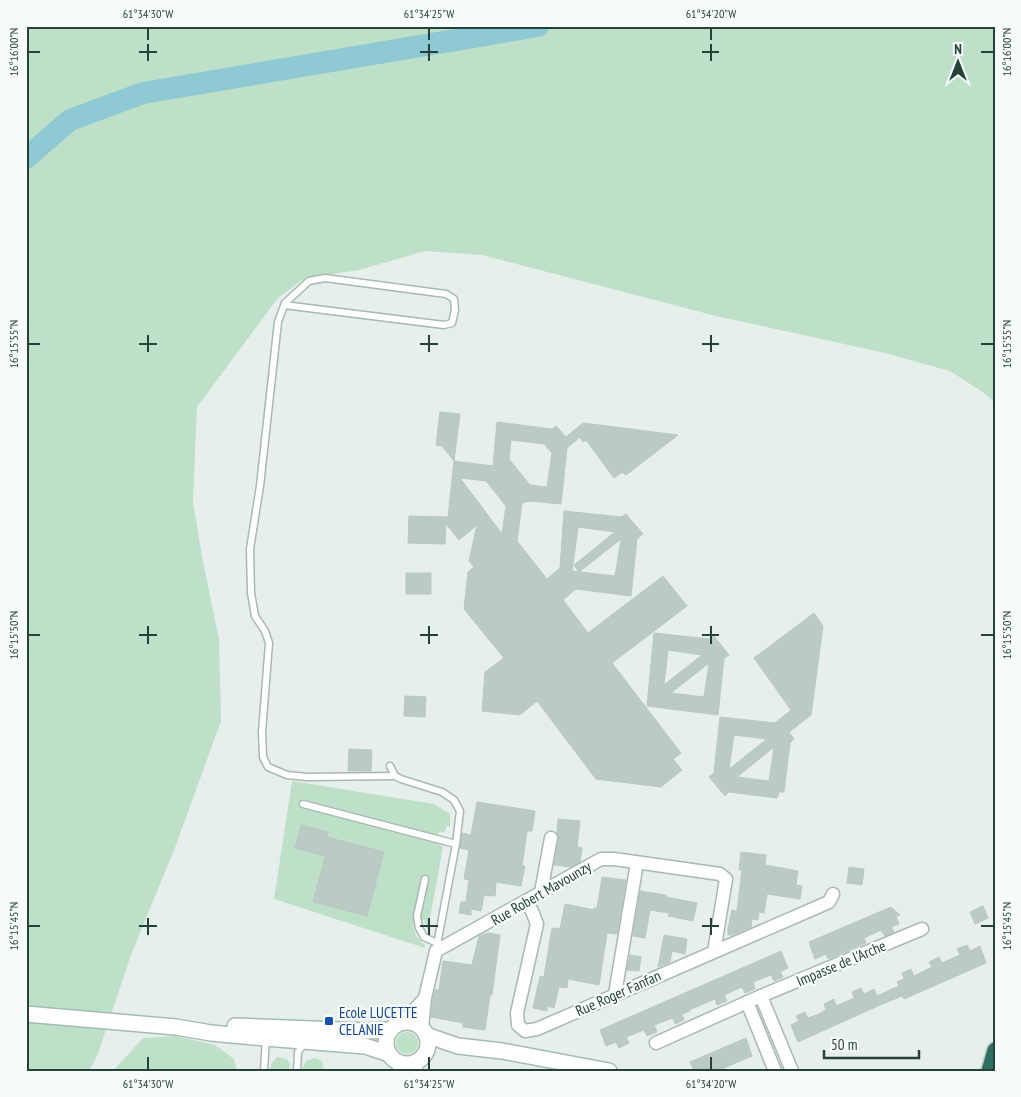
<svg xmlns="http://www.w3.org/2000/svg" width="1021" height="1097" viewBox="0 0 1021 1097" font-family="'PT Sans Narrow',sans-serif">
<style>
.green{fill:#bfe0c8}
.lines{fill:none;stroke-linecap:round;stroke-linejoin:round}
.river{stroke:#8ec9d4;stroke-width:22}
.building{fill:#bbcac4;stroke:#b8c9c2;fill-rule:evenodd}
.lane-casing{stroke:#a8b8b2;stroke-width:9}
.street-casing{stroke:#a8b8b2;stroke-width:15}
.secondary-casing{stroke:#a4bbb3;stroke-width:18}
.highway-casing{stroke:#c2cac8;stroke-width:18}
.lane{stroke:#fff;stroke-width:6}
.street{stroke:#fff;stroke-width:12}
.secondary{stroke:#fff;stroke-width:15}
.highway{stroke:#2f6f62;stroke-width:15}
.ticks{fill:none;stroke:#24423a;stroke-width:2}
.transit-dot{fill:#1a4fb4;stroke:#f7fbf9;stroke-width:2}
.labels{text-anchor:middle;dominant-baseline:central;stroke-width:4.5;stroke-linejoin:round;paint-order:stroke}
.street-label{font-size:15px;fill:#24423a;stroke:#f7fbf9}
.transit-label{font-size:15px;fill:#164399;stroke:#f7fbf9;text-anchor:start}
.neatline{fill:none;stroke:#24423a;stroke-width:2}
.ticks-label{font-size:12px;text-anchor:middle;fill:#24423a}
</style>
<rect width="100%" height="100%" fill="#e6efeb"/>
<!-- green -->
<g class="green">
<polygon points="26,26 995,26 995,403 984,393 950,371 885,353 716,316 482,255 425,251 359,270 305,278 278,298 197,407 193,501 203,562 219,639 221,721 176,845 131,955 97,1056 89,1071 26,1071"/>
<path d="M 292,781 L 434,804 L 450,814 L 450,827 L 447,826 L 444,833 L 439,831 L 435,842 L 443,847 L 428,929 L 427,929 L 424,920 L 413,924 C 414,933 417,939 425,945 L 425,948 L 274,899 Z"/>
<circle cx="407" cy="1043" r="11"/>
<polygon points="175,1036 215,1045 234,1059 237,1071 113,1071 143,1038"/>
<polygon points="277,1057 287,1059 290,1064 289,1071 271,1071 271,1064"/>
<polygon points="315,1058 322,1061 324,1071 303,1071 303,1067 306,1061"/>
</g>
<g class="lines">
<!-- river -->
<polyline class="river" points="26,158 70,120 143,93 538,26"/>
</g>
<!-- building -->
<g class="building">
<path d="M 440,412 L 460,414 L 454,461 L 493,466 L 497,422 L 552,429 L 556,426 L 566,437 L 583,423 L 678,435 L 626,475 L 622,472 L 614,478 L 586,440 L 583,442 L 580,437 L 567,448 L 561,504 L 530,501 L 522,503 L 517,541 L 547,579 L 560,568 L 564,511 L 621,517 L 626,514 L 643,534 L 637,539 L 631,596 L 576,589 L 563,600 L 588,633 L 663,576 L 687,606 L 612,663 L 681,753 L 673,759 L 682,770 L 661,787 L 596,779 L 537,701 L 520,715 L 482,711 L 485,672 L 504,658 L 464,609 L 468,572 L 474,567 L 469,561 L 477,525 L 459,540 L 446,524 L 445,544 L 408,543 L 409,516 L 448,517 L 454,461 L 442,446 L 436,445 ZM 511,440 L 544,444 L 552,453 L 547,487 L 530,485 L 509,459 ZM 460,478 L 486,481 L 506,506 L 502,534 ZM 578,527 L 615,532 L 574,565 L 579,572 L 621,539 L 615,576 L 572,571 Z"/>
<rect x="406" y="573" width="25" height="21"/>
<path d="M 814,613 L 823,626 L 811,715 L 789,732 L 794,739 L 790,743 L 784,792 L 779,792 L 777,798 L 729,792 L 725,796 L 709,777 L 714,773 L 720,717 L 775,723 L 791,710 L 754,658 ZM 734,735 L 767,739 L 729,769 ZM 774,747 L 769,781 L 737,777 Z"/>
<path d="M 654,633 L 710,639 L 714,636 L 729,655 L 724,658 L 718,715 L 647,706 ZM 668,650 L 702,655 L 664,685 ZM 709,663 L 704,697 L 671,693 Z"/>
<polygon points="405,696 426,697 425,717 404,716"/>
<polygon points="349,749 372,750 371,771 348,771"/>
<polygon points="477,802 535,811 532,831 527,831 522,866 525,866 521,886 496,882 495,896 484,895 481,911 471,909 471,915 459,913 461,902 466,902 469,880 464,879 469,850 460,848 462,833 471,835"/>
<polygon points="558,819 580,821 577,847 582,848 580,862 571,867 554,865 559,839 557,833"/>
<polygon points="301,825 328,832 327,837 384,852 367,916 313,902 325,856 295,848"/>
<polygon points="741,852 766,855 765,865 798,871 796,885 802,886 800,899 767,894 764,913 759,912 758,920 752,919 751,927 732,935 728,935 728,928 732,910 737,911 742,870 739,870"/>
<polygon points="849,867 864,869 862,885 847,883"/>
<polygon points="602,877 626,880 617,934 607,933 599,985 568,979 567,988 559,987 554,1008 547,1006 547,1011 533,1008 540,976 544,977 552,928 560,929 565,904 594,910 594,908 597,908"/>
<polygon points="640,891 666,895 666,897 697,903 693,921 668,916 669,913 650,910 645,938 633,936"/>
<polygon points="983,906 988,918 975,924 970,912"/>
<polygon points="891,907 900,915 896,916 899,924 891,927 894,932 885,936 881,930 864,938 866,943 828,959 826,954 815,959 809,942"/>
<polygon points="489,933 500,935 492,995 490,995 485,1030 463,1027 463,1023 431,1017 434,994 436,989 439,990 443,961 472,965 479,936"/>
<polygon points="664,935 687,939 685,954 672,951 670,962 658,967"/>
<polygon points="967,945 970,951 980,946 986,963 904,999 902,996 880,1005 798,1042 791,1025 799,1021 796,1016 805,1012 808,1018 819,1014 826,1010 824,1004 834,999 836,1006 854,998 852,992 861,988 864,994 874,989 877,996 899,986 897,982 904,979 902,973 911,969 914,976 932,967 929,962 939,957 942,963 960,955 957,949"/>
<polygon points="781,951 788,968 780,972 783,977 774,981 771,975 753,982 755,989 745,993 742,987 724,995 727,1001 717,1005 715,999 689,1010 690,1011 682,1014 684,1020 675,1024 673,1018 654,1025 657,1032 647,1036 644,1030 626,1037 629,1043 619,1048 616,1042 606,1046 600,1030"/>
<polygon points="630,955 641,957 639,971 627,970"/>
<polygon points="746,1038 752,1056 717,1071 694,1071 690,1062"/>
</g>
<g class="lines">
<defs>
<g id="lane">
<polyline points="284,305 444,325 452,323 455,310 454,299 446,294 325,278 309,281 285,303 278,322 260,486 250,549 251,593 255,616 265,631 269,643 262,732 263,757 268,767 287,775 307,777 395,776"/>
<polyline points="390,766 395,776 401,779 442,792 454,800 460,811 456,844 436,950"/>
<polyline points="303,804 456,844"/>
<polyline points="425,879 417,916 419,928 424,937 437,943"/>
<polyline points="264,1071 266,1037"/>
<polyline points="297,1071 298,1052 305,1042"/>
</g>
<g id="street">
<polyline points="541,892 551,838"/>
<polyline points="526,902 532,911 537,924 517,1013 518,1025 525,1031 537,1029 829,902 833,894"/>
<polyline points="615,994 637,863"/>
<polyline points="761,996 792,1071"/>
<polyline points="747,1002 775,1071"/>
<polyline points="403,1022 425,998"/>
<polyline points="422,1028 425,998 436,951 601,859 614,859 720,874 726,879 714,952"/>
<polyline points="656,1043 761,996 922,929"/>
<polyline points="397,1062 401,1071"/>
<polyline points="415,1071 418,1062"/>
</g>
<g id="secondary">
<polyline points="26,1014 176,1027 211,1033 265,1038 365,1046 389,1054"/>
<circle cx="407" cy="1043" r="21"/>
<polyline points="235,1026 365,1031 390,1030"/>
<polyline points="426,1035 458,1046 502,1051 609,1071"/>
</g>
<polyline id="highway" points="989,1071 995,1050"/>
</defs>
<!-- lane casing -->
<use href="#lane" class="lane-casing"/>
<!-- street casing -->
<use href="#street" class="street-casing"/>
<!-- secondary casing -->
<use href="#secondary" class="secondary-casing"/>
<!-- highway casing -->
<use href="#highway" class="highway-casing"/>
<!-- lane -->
<use href="#lane" class="lane"/>
<!-- street -->
<use href="#street" class="street"/>
<!-- secondary -->
<use href="#secondary" class="secondary"/>
<!-- highway -->
<use href="#highway" class="highway"/>
</g>
<!-- ticks -->
<path class="ticks" d="M 148,28 L 148,40M 429,28 L 429,40M 711,28 L 711,40M 148,44 L 148,61M 429,44 L 429,61M 711,44 L 711,61M 28,52 L 40,52M 139,52 L 157,52M 420,52 L 438,52M 702,52 L 719,52M 981,52 L 994,52M 148,335 L 148,352M 429,335 L 429,352M 711,335 L 711,352M 28,344 L 40,344M 139,344 L 157,344M 420,344 L 438,344M 702,344 L 719,344M 981,344 L 994,344M 148,626 L 148,644M 429,626 L 429,644M 711,626 L 711,644M 28,635 L 40,635M 139,635 L 157,635M 420,635 L 438,635M 702,635 L 719,635M 981,635 L 994,635M 148,918 L 148,935M 429,918 L 429,935M 711,918 L 711,935M 28,926 L 40,926M 139,926 L 157,926M 420,926 L 438,926M 702,926 L 719,926M 981,926 L 994,926M 148,1057 L 148,1070M 429,1057 L 429,1070M 711,1057 L 711,1070"/>
<!-- markers -->
<rect class="transit-dot" x="324" y="1016" width="10" height="10" rx="2.5"/>
<g class="labels">
<!-- street labels -->
<g class="street-label">
<text transform="translate(541 893) rotate(-30)">Rue Robert Mavounzy</text>
<text transform="translate(841 963) rotate(-23)">Impasse de l'Arche</text>
<text transform="translate(618 993) rotate(-24)">Rue Roger Fanfan</text>
</g>
<!-- transit labels -->
<g class="transit-label">
<text x="339" y="1012">Ecole LUCETTE<tspan x="339" dy="17">CELANIE</tspan></text>
</g>
</g>
<!-- border -->
<rect width="1021" height="1097" fill="none" stroke="#f7fbf9" stroke-width="55"/>
<!-- north arrow -->
<g transform="translate(958 62)" stroke="#f7fbf9" stroke-width="4" paint-order="stroke">
<path d="M0-4L9 19L0 12L-9 19Z" fill="#24423a"/>
<text y="-8" font-size="14" font-weight="bold" text-anchor="middle" fill="#24423a">N</text>
</g>
<!-- scale -->
<path d="M824 1050v8h95v-8" fill="none" stroke="#24423a" stroke-width="2.5"/>
<text x="831" y="1050" font-size="15" fill="#24423a" stroke="#f7fbf9" stroke-width="4" paint-order="stroke">50 m</text>
<rect x="28" y="28" width="966" height="1042" class="neatline"/>
<g class="ticks-label">
<text x="148" y="18">61°34'30"W</text>
<text x="429" y="18">61°34'25"W</text>
<text x="711" y="18">61°34'20"W</text>
<text transform="translate(14 52) rotate(-90)" y="4">16°16'00"N</text>
<text transform="translate(1007 52) rotate(-90)" y="4">16°16'00"N</text>
<text transform="translate(14 344) rotate(-90)" y="4">16°15'55"N</text>
<text transform="translate(1007 344) rotate(-90)" y="4">16°15'55"N</text>
<text transform="translate(14 635) rotate(-90)" y="4">16°15'50"N</text>
<text transform="translate(1007 635) rotate(-90)" y="4">16°15'50"N</text>
<text transform="translate(14 926) rotate(-90)" y="4">16°15'45"N</text>
<text transform="translate(1007 926) rotate(-90)" y="4">16°15'45"N</text>
<text x="148" y="1088">61°34'30"W</text>
<text x="429" y="1088">61°34'25"W</text>
<text x="711" y="1088">61°34'20"W</text>
</g>
</svg>
